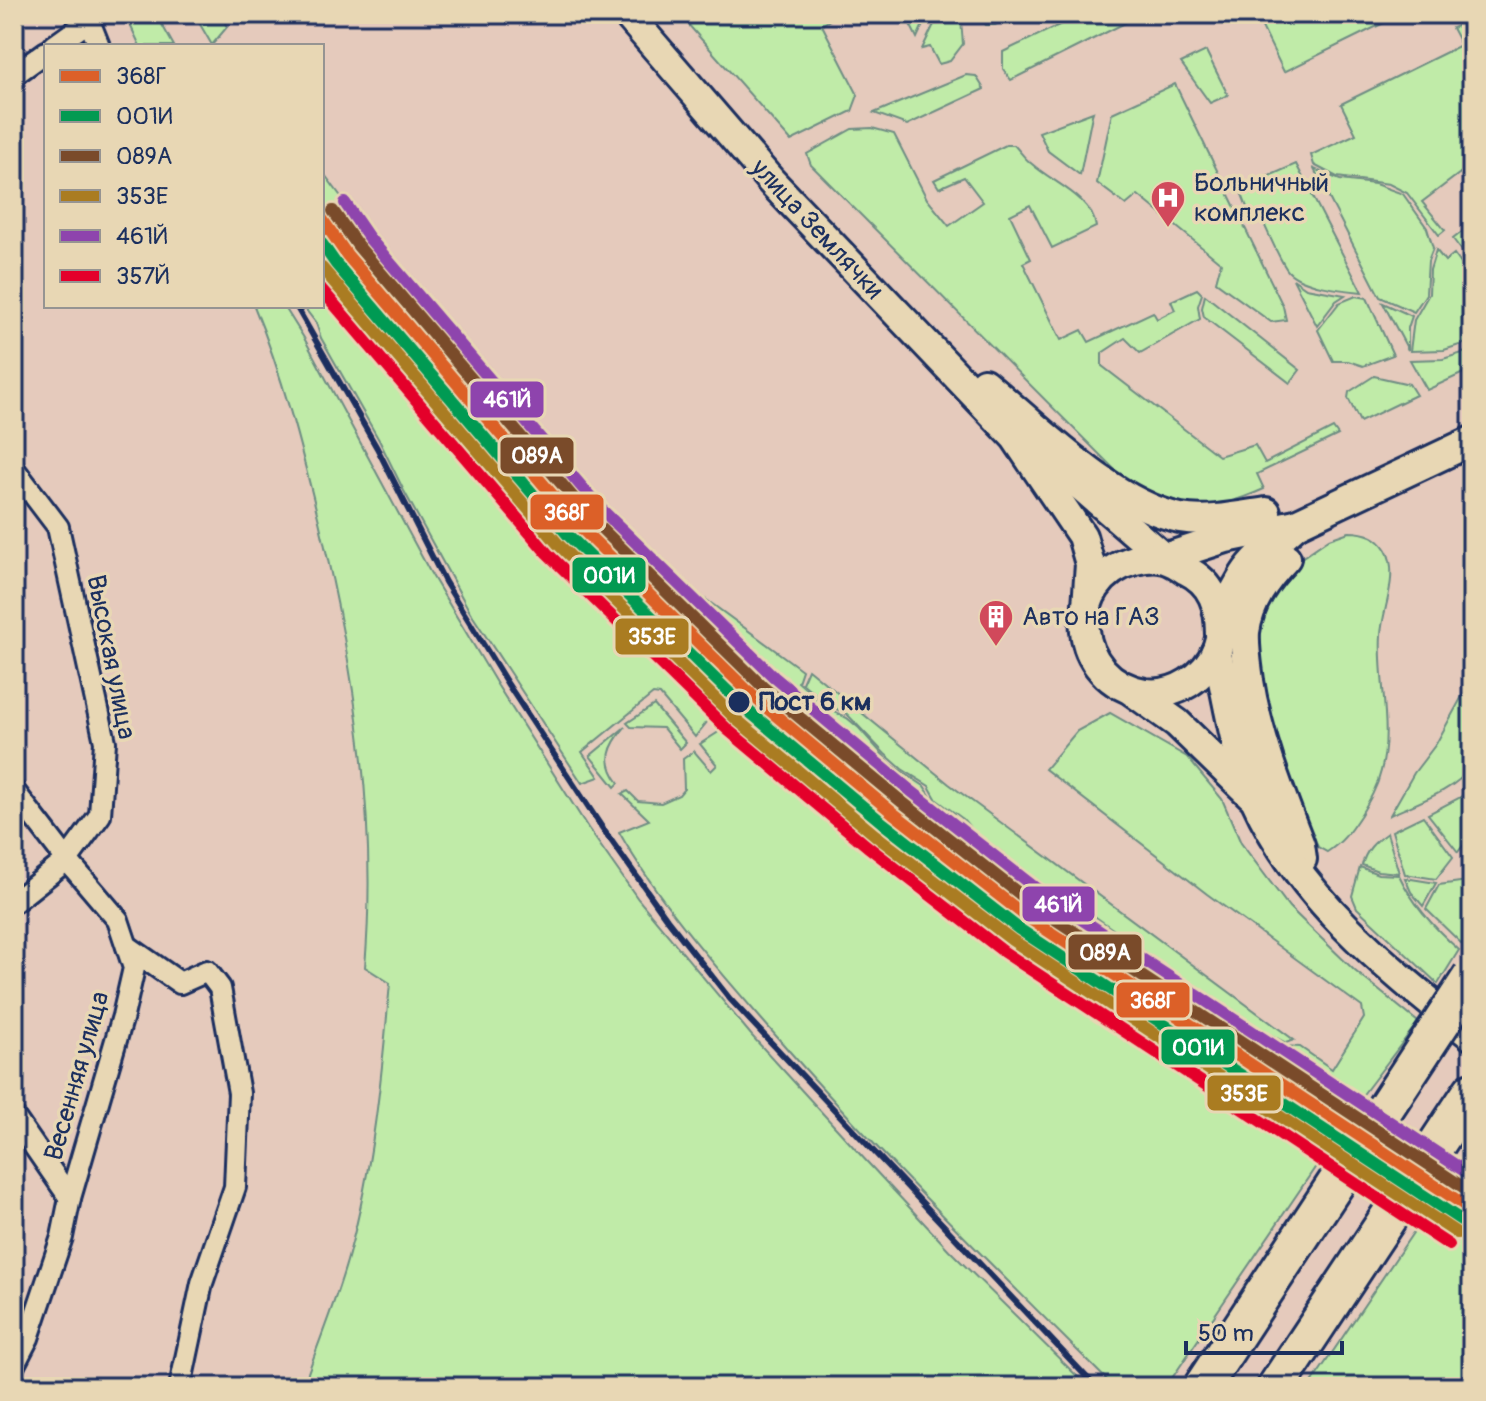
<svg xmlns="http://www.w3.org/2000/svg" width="1486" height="1401" viewBox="0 0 1486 1401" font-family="Pangolin,sans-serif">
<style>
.green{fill:#c0eba8;stroke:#6e8d83;stroke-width:2}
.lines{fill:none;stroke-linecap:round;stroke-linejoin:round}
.street-casing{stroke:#1b2f5e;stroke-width:26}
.secondary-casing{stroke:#1b2f5e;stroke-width:34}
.highway-casing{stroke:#1b2f5e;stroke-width:42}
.street{stroke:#e8d7b4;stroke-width:20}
.secondary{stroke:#e8d7b4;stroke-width:28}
.highway{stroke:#e8d7b4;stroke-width:36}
.rail{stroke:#1b2f5e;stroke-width:6}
.highway-bridge-casing{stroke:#1b2f5e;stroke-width:42;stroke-linecap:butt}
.highway-bridge{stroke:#e8d7b4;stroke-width:36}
.rail-1-casing{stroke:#e8d7b4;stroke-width:18}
.rail-2-casing{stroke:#e8d7b4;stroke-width:18}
.rail-3-casing{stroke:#e8d7b4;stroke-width:18}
.rail-4-casing{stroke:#e8d7b4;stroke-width:18}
.rail-5-casing{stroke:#e8d7b4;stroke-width:18}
.rail-6-casing{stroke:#e8d7b4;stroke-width:18}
.rail-1{stroke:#dc6028;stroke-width:12}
.rail-2{stroke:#039a52;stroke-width:12}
.rail-3{stroke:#7a4b2a;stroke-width:12}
.rail-4{stroke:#aa7c21;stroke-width:12}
.rail-5{stroke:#8e44ad;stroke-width:12}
.rail-6{stroke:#e4002b;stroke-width:12}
.stop-dot{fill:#1b2f5e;stroke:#e8d7b4;stroke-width:3}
.labels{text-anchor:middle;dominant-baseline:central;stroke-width:7;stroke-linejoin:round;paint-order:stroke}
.poi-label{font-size:26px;fill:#1b2f5e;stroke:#e8d7b4;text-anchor:start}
.street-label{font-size:26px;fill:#1b2f5e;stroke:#e8d7b4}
.stop-label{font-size:26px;font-weight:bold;fill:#1b2f5e;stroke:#e8d7b4;text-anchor:start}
.line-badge{stroke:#e8d7b4;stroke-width:3}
.badge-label{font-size:22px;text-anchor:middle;font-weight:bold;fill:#fff}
</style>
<rect width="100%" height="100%" fill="#e5cabc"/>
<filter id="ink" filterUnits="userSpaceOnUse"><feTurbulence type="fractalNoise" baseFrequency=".0125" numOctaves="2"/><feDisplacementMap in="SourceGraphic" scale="16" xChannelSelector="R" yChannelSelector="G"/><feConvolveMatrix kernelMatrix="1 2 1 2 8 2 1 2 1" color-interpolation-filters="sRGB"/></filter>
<g filter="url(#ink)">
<!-- green -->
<g class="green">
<polygon points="125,14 156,14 174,46 140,46"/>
<polygon points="194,14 221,14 227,27 212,45"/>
<polygon points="679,14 839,14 822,25 858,95 852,111 791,141"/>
<polygon points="905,14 928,14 917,38"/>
<polygon points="939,14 957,14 961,20 963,44 950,61 939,64 930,47 922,49"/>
<polygon points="977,14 1020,14 995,25 986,25"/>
<polygon points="1082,14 1143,14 1011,80 1003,69 1003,52"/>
<polygon points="1272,14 1402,14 1284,72 1259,21"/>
<polygon points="1460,25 1468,38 1472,37 1472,164 1422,202 1445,230 1439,235 1407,193 1389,184 1337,177 1314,165 1311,155 1356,134 1341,104 1461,45 1452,28"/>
<polygon points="1206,51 1228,95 1210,103 1181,63"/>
<polygon points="966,75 976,76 984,89 907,125 874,113"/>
<polygon points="1175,84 1283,306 1286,320 1271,322 1216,282 1221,263 1138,195 1126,205 1097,183 1112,113"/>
<polygon points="1093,112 1092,115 1080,175 1048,151 1039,132"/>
<path d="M 872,128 L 894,134 L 927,199 L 949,226 L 983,202 L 964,177 L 939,188 L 934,180 L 1006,145 L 1014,145 C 1020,151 1025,159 1032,164 C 1053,183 1092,197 1096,227 L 1052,248 L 1030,205 L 1010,215 L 1031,259 L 1023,263 L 1061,340 L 1082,330 L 1089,342 L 1153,312 L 1157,319 L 1175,310 L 1171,301 L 1197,289 L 1202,294 L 1198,306 L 1200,319 L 1140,353 L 1125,338 L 1102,353 L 1102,366 L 1219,456 L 1255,445 L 1265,463 L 1333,428 L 1338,435 L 1257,474 L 1264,489 C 1208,514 1184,510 1129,484 L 811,165 L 807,154 L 852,129 Z"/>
<path d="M 1296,164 L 1362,292 C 1342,290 1302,286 1288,271 C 1279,260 1266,227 1259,213 L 1250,215 L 1240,189 Z"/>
<polygon points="1314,169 1340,180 1375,184 1403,194 1427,228 1433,248 1428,261 1426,294 1414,312 1380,297"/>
<polygon points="322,171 360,222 382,260 477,376 594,504 571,524 518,469 348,266 329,217 322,207"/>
<polygon points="1472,224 1472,264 1453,239"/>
<polygon points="1436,250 1445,261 1454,254 1472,279 1472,341 1444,350 1410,351 1414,320 1429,294 1430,270"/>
<polygon points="322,261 373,326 517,493 689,669 720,706 695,737 660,695 653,694 582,752 599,777 582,783 470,612 404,491 379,440 321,338 316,323 303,306 322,306"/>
<polygon points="1293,279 1306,288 1345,295 1336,301 1317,326"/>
<polygon points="1205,295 1300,370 1290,383 1204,317 1202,308"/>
<polygon points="1356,296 1367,298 1393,355 1363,366 1348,361 1333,361 1318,330 1339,303"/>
<polygon points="1383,303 1412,316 1408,328 1408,350"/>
<path d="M 254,306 L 284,306 L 304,338 L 430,572 L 498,686 L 588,828 L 638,899 L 752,1036 L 857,1151 L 949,1250 L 1088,1387 L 303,1387 C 318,1343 337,1299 349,1254 C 373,1166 382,1075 390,983 L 365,967 C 378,817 354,667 319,521 C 301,448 283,376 254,306 Z"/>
<polygon points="1472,350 1472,369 1427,390 1410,360 1443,359"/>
<polygon points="1374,376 1409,384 1416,395 1360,422 1348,398 1349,392"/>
<path d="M 601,507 L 685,584 L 802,670 L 798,682 L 829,709 L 847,718 L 859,728 L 891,764 L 924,786 L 934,801 L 962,823 L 975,838 L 1000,856 L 1014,871 L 1097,922 L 1232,1018 L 1284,1046 L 1300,1047 L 1332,1069 L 1364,1018 L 1362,1007 L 1207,894 L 1045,769 L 1077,731 L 1110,713 L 1187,757 L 1222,799 L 1241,843 L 1289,907 L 1355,971 L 1418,1022 L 1345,1118 C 1174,1010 1006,897 850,769 C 787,716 723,661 666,601 C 640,573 616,544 590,515 Z"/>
<path d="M 1349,532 C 1364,532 1378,536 1386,550 C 1400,575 1382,610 1381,635 C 1378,679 1393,729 1381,771 C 1377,788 1369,801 1360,816 C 1350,831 1343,842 1327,852 L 1318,847 L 1293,795 L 1257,679 L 1255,625 L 1294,563 L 1329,539 Z"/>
<polygon points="808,669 949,784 1294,1040 1286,1043 1236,1016 1083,908 1023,873 1002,852 975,833 963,819 937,800 929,786 902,769 885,754 847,714 830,706 802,683"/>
<path d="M 1471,680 L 1472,766 C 1455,791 1416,803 1390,815 L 1414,773 L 1436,744 Z"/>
<polygon points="654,705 686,743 680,749 663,728 631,727 627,723"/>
<path d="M 736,721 L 819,783 L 1010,937 L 1201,1062 L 1327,1150 L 1166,1387 L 1114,1387 C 997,1270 878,1154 770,1029 C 716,967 660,904 619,832 L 649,820 L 622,794 L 628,791 L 638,801 L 661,803 L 679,795 L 684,789 L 683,759 L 694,751 L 711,771 L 717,765 L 700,744 Z"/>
<path d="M 625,727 C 609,746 602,761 619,783 L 615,787 L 590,756 Z"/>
<polygon points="1472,788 1472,835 1458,852 1428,814 1459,798"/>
<polygon points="1423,816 1453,857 1436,879 1405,874 1392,831"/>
<path d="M 1387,833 L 1399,873 L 1378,871 L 1362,865 C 1366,850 1374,842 1387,833 Z"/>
<path d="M 1360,867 L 1378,874 L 1399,875 C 1413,905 1434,928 1459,950 L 1438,984 L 1357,908 L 1352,896 Z"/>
<polygon points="1405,878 1436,883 1423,906 1411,892"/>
<polygon points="1467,881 1472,886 1472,934 1464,946 1426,909 1439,885"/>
<polygon points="1472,1146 1472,1216 1439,1193"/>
<polygon points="1427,1212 1472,1240 1472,1387 1309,1387"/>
</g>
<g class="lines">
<defs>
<g id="street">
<polyline points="54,46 89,21 99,46"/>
<polyline points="14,75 46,52"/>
<polyline points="14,469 58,527 105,742 100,815 67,860 14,902"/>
<polyline points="14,791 67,860 118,920 134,968 123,1016 70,1198 62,1237 28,1338 14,1365"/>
<polyline points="127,946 180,983 207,971 220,988 239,1093 235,1187 202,1283 180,1387"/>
<polyline points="14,1117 70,1198"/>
</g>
<g id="secondary">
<polyline points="627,14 771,181 1015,437 1082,536 1090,564 1087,606"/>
<path d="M 984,383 C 1037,427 1112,504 1180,518 C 1207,523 1239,516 1266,512"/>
<polyline points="1029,446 1053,462 1164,558 1226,538 1296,524 1472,441"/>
<path d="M 1286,558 C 1266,579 1249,602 1245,632 C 1244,648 1247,665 1249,681 C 1258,738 1279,791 1300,845 L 1302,859"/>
<path d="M 1220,635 C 1220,606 1213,583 1186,570 C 1180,566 1172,561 1165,559 C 1156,556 1144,558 1135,560 C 1062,580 1071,681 1145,693 C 1175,697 1206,677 1217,649 C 1222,634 1224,617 1230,602 C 1233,593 1239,584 1244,575 C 1256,556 1279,540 1296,524"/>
<path d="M 1216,651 C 1229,700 1234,753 1255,799 C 1300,900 1389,969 1472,1036"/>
<polyline points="1132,691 1177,723 1251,795"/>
</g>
<polyline id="highway" points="1276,1387 1472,1091"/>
</defs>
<!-- street casing -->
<use href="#street" class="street-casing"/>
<!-- secondary casing -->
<use href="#secondary" class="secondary-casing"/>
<!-- highway casing -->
<use href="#highway" class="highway-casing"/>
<!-- street -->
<use href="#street" class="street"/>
<!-- secondary -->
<use href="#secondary" class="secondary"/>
<!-- highway -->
<use href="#highway" class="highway"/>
<!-- rail -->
<polyline class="rail" points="296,306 377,448 445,582 507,683 603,829 667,919 730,999 1096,1387"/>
<defs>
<polyline id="highway-bridge" points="1202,1387 1472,976"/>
</defs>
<!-- highway-bridge casing -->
<use href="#highway-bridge" class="highway-bridge-casing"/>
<!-- highway-bridge -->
<use href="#highway-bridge" class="highway-bridge"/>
<defs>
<polyline id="rail-1" points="322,219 347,255 579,526 755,698 893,813 1027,917 1472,1210"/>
<polyline id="rail-2" points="322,244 336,264 568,535 746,709 884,824 1019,929 1464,1222"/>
<polyline id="rail-3" points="333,211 358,246 589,516 764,688 902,802 1035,906 1472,1193"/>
<polyline id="rail-4" points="322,268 558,544 737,720 875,835 1012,940 1457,1233"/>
<polyline id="rail-5" points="345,203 369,238 599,507 774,677 911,791 1043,894 1472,1176"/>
<polyline id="rail-6" points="322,290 547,553 728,730 867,846 1004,952 1449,1245"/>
</defs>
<!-- rail-1 casing -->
<use href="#rail-1" class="rail-1-casing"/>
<!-- rail-2 casing -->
<use href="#rail-2" class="rail-2-casing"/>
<!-- rail-3 casing -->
<use href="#rail-3" class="rail-3-casing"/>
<!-- rail-4 casing -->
<use href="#rail-4" class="rail-4-casing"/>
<!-- rail-5 casing -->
<use href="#rail-5" class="rail-5-casing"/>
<!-- rail-6 casing -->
<use href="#rail-6" class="rail-6-casing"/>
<!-- rail-1 -->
<use href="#rail-1" class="rail-1"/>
<!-- rail-2 -->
<use href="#rail-2" class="rail-2"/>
<!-- rail-3 -->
<use href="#rail-3" class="rail-3"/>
<!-- rail-4 -->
<use href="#rail-4" class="rail-4"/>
<!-- rail-5 -->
<use href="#rail-5" class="rail-5"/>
<!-- rail-6 -->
<use href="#rail-6" class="rail-6"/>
</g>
</g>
<!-- icons -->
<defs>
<symbol id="hospital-pin" viewBox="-11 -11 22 30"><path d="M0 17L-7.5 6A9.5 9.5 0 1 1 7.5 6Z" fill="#d1495b" stroke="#e8d7b4"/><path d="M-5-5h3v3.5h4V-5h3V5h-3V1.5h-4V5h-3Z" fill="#fff"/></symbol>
<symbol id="building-pin" viewBox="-11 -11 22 30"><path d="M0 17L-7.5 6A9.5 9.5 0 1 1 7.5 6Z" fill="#d1495b" stroke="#e8d7b4"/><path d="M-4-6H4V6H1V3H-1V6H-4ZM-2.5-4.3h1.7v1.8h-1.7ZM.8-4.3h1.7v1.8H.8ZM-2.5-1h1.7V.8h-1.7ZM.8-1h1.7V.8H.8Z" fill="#fff"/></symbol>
</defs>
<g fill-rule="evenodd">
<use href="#hospital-pin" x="1148" y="178" width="40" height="54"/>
<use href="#building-pin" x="976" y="597" width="40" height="54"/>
</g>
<!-- markers -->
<circle class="stop-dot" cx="739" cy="702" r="12"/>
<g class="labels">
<!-- poi labels -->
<g class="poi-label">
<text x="1194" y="183">Больничный<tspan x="1194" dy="30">комплекс</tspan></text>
<text x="1022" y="617">Авто на ГАЗ</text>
</g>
<!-- street labels -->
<g class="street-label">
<text transform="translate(817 229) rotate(47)">улица Землячки</text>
<text transform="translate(111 657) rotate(79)">Высокая улица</text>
<text transform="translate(77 1076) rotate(-74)">Весенняя улица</text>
</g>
<!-- stop labels -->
<g class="stop-label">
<text x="759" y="702">Пост 6 км</text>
</g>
</g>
<g class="line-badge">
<rect x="469" y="380" width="76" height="39" rx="8" fill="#8e44ad"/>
<rect x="499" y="436" width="76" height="39" rx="8" fill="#7a4b2a"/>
<rect x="529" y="493" width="76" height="38" rx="8" fill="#dc6028"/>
<rect x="571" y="556" width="76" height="38" rx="8" fill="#039a52"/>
<rect x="614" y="617" width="76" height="39" rx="8" fill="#aa7c21"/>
<rect x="1021" y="885" width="75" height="38" rx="8" fill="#8e44ad"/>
<rect x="1067" y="933" width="76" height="38" rx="8" fill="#7a4b2a"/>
<rect x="1115" y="981" width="76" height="38" rx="8" fill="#dc6028"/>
<rect x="1160" y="1028" width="76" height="38" rx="8" fill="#039a52"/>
<rect x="1206" y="1074" width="76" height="38" rx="8" fill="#aa7c21"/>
</g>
<g class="badge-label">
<text x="507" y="407">461Й</text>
<text x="537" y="463">089А</text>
<text x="567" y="520">368Г</text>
<text x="609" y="583">001И</text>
<text x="652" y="644">353Е</text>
<text x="1058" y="912">461Й</text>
<text x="1105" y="960">089А</text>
<text x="1153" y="1008">368Г</text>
<text x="1198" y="1055">001И</text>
<text x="1244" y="1101">353Е</text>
</g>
<!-- margin -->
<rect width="1486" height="1401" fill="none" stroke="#e8d7b4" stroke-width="48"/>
<rect x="24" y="24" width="1438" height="1353" fill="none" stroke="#1b2f5e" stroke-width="3" filter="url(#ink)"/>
<!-- legend -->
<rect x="44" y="44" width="280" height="264" fill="#e8d7b4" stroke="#969492" stroke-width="2"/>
<rect x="60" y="70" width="40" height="12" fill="#dc6028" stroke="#969492" stroke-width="2"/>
<text x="116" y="84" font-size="24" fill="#1b2f5e">368Г</text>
<rect x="60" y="110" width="40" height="12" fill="#039a52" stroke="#969492" stroke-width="2"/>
<text x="116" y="124" font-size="24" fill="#1b2f5e">001И</text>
<rect x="60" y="150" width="40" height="12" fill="#7a4b2a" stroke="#969492" stroke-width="2"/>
<text x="116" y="164" font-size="24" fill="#1b2f5e">089А</text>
<rect x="60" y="190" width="40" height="12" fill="#aa7c21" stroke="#969492" stroke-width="2"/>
<text x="116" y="204" font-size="24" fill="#1b2f5e">353Е</text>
<rect x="60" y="230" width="40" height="12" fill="#8e44ad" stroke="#969492" stroke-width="2"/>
<text x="116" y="244" font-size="24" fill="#1b2f5e">461Й</text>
<rect x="60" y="270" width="40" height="12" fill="#e4002b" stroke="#969492" stroke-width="2"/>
<text x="116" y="284" font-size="24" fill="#1b2f5e">357Й</text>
<!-- scale -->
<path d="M1186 1341v12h156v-12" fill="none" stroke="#1b2f5e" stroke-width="4"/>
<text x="1198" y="1341" font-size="24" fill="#1b2f5e" stroke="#e8d7b4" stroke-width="6" paint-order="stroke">50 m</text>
</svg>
